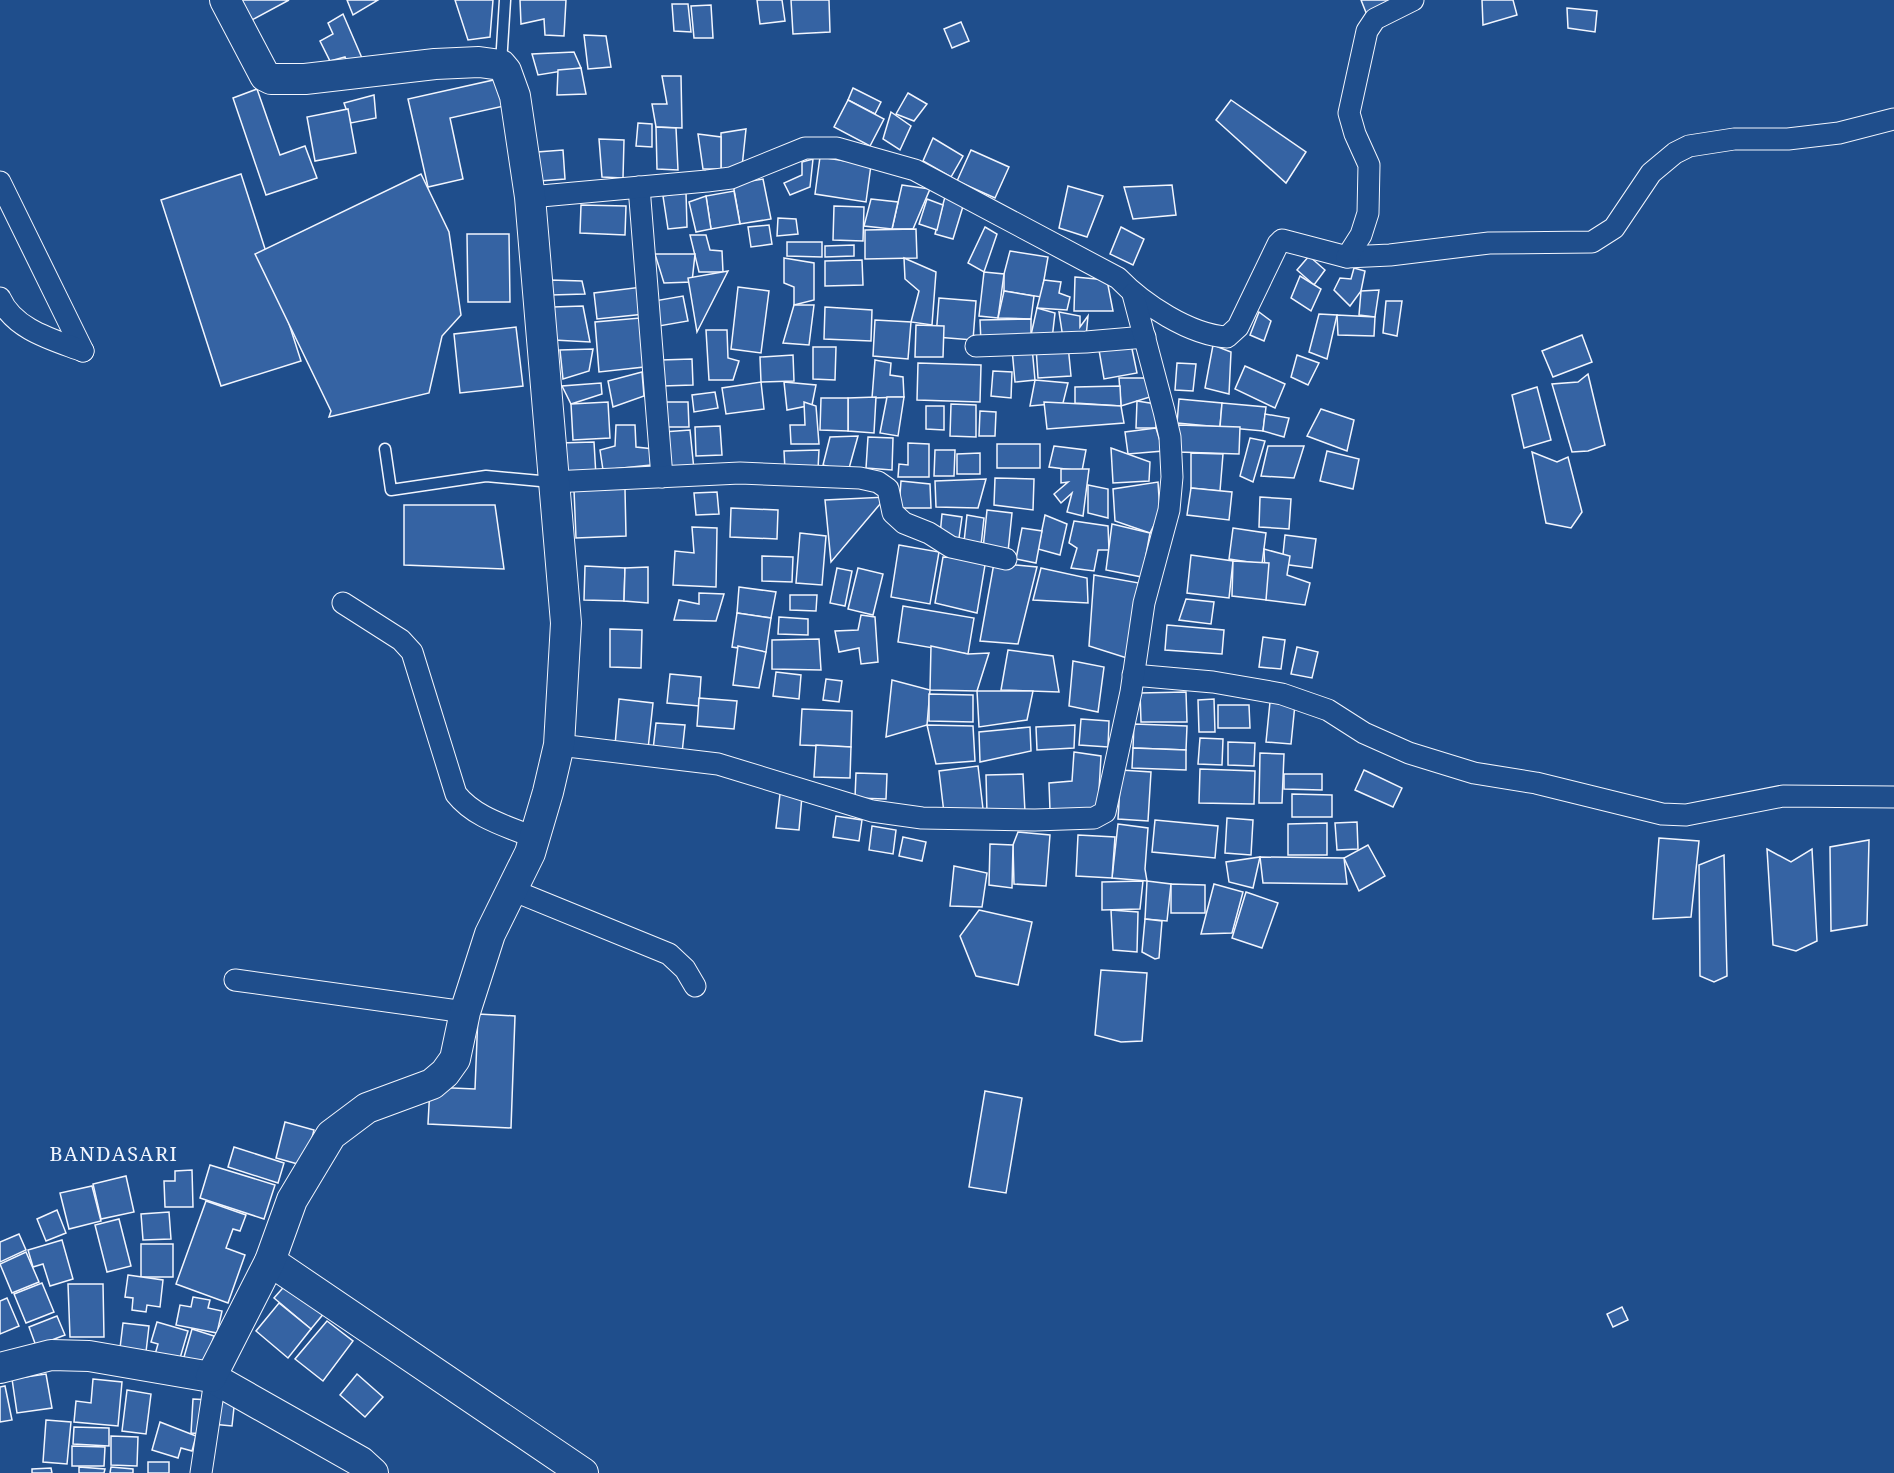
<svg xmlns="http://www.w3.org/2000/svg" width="1894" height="1473" viewBox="0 0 1894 1473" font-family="'Noto Serif',serif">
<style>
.building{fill:#3563a3;stroke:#f2f6ff;stroke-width:1.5}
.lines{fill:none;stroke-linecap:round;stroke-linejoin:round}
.lane-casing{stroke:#f2f6ff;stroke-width:13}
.street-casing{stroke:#f2f6ff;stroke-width:23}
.secondary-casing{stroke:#f2f6ff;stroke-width:32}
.lane{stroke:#1f4e8c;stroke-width:10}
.street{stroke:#1f4e8c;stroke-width:21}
.secondary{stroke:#1f4e8c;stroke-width:30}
.labels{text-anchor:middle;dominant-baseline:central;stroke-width:4.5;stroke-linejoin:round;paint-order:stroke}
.quarter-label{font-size:20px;letter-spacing:1.5px;fill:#f2f6ff;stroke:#1f4e8c}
</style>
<rect width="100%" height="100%" fill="#1f4e8c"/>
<!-- building -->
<g class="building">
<polygon points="235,0 289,0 250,21"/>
<polygon points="347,0 378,0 353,15"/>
<polygon points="455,0 493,0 490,37 468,40"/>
<polygon points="520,0 566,0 564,36 545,35 544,19 521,24"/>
<polygon points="757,0 782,0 785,21 760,24"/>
<polygon points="791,0 829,0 830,32 793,34"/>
<polygon points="1361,0 1402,0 1367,15"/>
<polygon points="1482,0 1513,0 1517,15 1483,25"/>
<polygon points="672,4 688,4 691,32 674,31"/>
<polygon points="711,5 713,38 694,38 691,6"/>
<polygon points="1567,8 1597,11 1595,32 1568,28"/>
<polygon points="343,14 362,58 350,70 345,57 330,61 320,41 333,34 328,23"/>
<polygon points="961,22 969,41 952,48 944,29"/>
<polygon points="584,35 606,36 611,67 588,69"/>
<polygon points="574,52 581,68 538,75 532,54"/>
<polygon points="581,68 586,94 557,95 558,70"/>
<polygon points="662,76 681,76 682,128 656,127 652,104 667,104"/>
<polygon points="498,79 504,106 450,118 463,179 428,187 408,99"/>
<polygon points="853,88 881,102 875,114 848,100"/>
<polygon points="257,89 280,155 305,146 317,178 266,195 233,98"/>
<polygon points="908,93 927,104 914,121 896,114"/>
<polygon points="374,95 376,118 351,123 344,103"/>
<polygon points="848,100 884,119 870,146 834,127"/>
<polygon points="1231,100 1306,152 1286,183 1216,120"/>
<polygon points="348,109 356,153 315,161 307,117"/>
<polygon points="891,112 911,126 900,150 883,139"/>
<polygon points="638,123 652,124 652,147 636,146"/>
<polygon points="656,127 676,128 678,170 657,169"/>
<polygon points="746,129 742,167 721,169 721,133"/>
<polygon points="698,134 721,137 721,169 703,169"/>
<polygon points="933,138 963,156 951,177 923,161"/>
<polygon points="599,139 624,140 623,178 602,177"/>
<polygon points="563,150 565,179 540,181 537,152"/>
<polygon points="971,150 1009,167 995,198 957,181"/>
<polygon points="820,157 871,165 866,202 815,194"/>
<polygon points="813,159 810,187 790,195 784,183 802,175 802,162"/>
<polygon points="241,174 301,361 221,386 161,200"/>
<polygon points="421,174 449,232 461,315 442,336 429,393 329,417 331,411 255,254"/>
<polygon points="763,179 771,219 740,224 733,184"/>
<polygon points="902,185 930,189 913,229 892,229"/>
<polygon points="1172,185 1176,215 1133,219 1124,187"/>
<polygon points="1068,186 1103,196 1087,237 1059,228"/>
<polygon points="734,191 740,224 711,229 706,196"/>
<polygon points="686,192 687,227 668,229 663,196"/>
<polygon points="946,193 964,203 953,239 935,234"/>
<polygon points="706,196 711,229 696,232 689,202"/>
<polygon points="871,199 898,202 892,229 864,226"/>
<polygon points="927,199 943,205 937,230 919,224"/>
<polygon points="581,205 626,206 625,235 580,233"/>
<polygon points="834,206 864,207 863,241 833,240"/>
<polygon points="778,218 796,219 798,234 777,236"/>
<polygon points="769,225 772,244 751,247 748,227"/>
<polygon points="985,227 997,234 984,272 968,263"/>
<polygon points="1121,227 1144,239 1133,265 1110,254"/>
<polygon points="916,229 917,258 865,259 865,230"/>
<polygon points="467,234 509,234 510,302 468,302"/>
<polygon points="690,235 706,235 710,250 722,251 723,272 699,272"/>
<polygon points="787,242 822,242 822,257 787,256"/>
<polygon points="854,245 854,256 825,257 825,246"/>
<polygon points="1010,251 1048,257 1041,297 1004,291 1004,274"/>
<polygon points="655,254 695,254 692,282 664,283"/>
<polygon points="1309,256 1325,270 1314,285 1297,270"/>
<polygon points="784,258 814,263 814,300 794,305 794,287 784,283"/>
<polygon points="904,258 936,272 932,325 911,322 919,291 905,279"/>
<polygon points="862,260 863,285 825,286 825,261"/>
<polygon points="1354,268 1365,271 1361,291 1350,306 1334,290 1340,278 1351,279"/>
<polygon points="728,271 697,332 688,278"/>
<polygon points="984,272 1004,274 998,318 979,316"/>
<polygon points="1300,276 1321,289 1311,311 1291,298"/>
<polygon points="1075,277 1107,280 1113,311 1074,311"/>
<polygon points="550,280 582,281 585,294 551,295"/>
<polygon points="1044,280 1061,282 1059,293 1070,297 1067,310 1037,308"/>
<polygon points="642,287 645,314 597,319 594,293"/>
<polygon points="738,287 769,291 761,353 731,349"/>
<polygon points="1379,290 1375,317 1359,315 1361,291"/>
<polygon points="1004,291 1034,296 1031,319 998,318"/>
<polygon points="683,296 688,321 659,326 654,301"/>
<polygon points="939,298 976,301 973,340 936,337"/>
<polygon points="1386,301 1402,301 1397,336 1383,333"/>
<polygon points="794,305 814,305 809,345 783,343"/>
<polygon points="583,306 590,342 554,340 553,307"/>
<polygon points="825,307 872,310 871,341 824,339"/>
<polygon points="1037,308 1055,313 1052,339 1031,335"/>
<polygon points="1059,312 1080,316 1080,327 1088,316 1086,337 1063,338"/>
<polygon points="1259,312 1271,321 1264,341 1250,335"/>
<polygon points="1319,314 1337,315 1327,359 1309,352"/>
<polygon points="1337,315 1375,317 1374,336 1338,335"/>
<polygon points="640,318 644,367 599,372 595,322"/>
<polygon points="1031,319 1031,335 981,343 980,320"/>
<polygon points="875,320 911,322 908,359 873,356"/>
<polygon points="916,325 944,326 943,357 915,357"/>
<polygon points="516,327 523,386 460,393 454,334"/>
<polygon points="706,330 727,330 728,358 739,361 733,380 709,380"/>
<polygon points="1582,335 1592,362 1553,377 1542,351"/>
<polygon points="1131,344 1137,373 1104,379 1099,350"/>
<polygon points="1068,345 1071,376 1038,378 1036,347"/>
<polygon points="1213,345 1231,352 1229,394 1205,388"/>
<polygon points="813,347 836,347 835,380 813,379"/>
<polygon points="1032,347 1035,380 1015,382 1012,349"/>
<polygon points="593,349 589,371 563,379 560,350"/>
<polygon points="793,355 794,381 761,382 760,357"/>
<polygon points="1297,355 1319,363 1308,385 1291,377"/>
<polygon points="692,359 693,385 662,386 661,360"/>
<polygon points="875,360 891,363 890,375 903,377 904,397 872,398"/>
<polygon points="918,363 981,365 980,402 917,400"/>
<polygon points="1177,363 1196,364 1193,391 1175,390"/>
<polygon points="1245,366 1285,384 1275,408 1235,389"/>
<polygon points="993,371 1012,372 1011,398 991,396"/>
<polygon points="642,372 644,396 613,407 608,381"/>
<polygon points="1588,374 1605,445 1588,451 1572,452 1552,384 1578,382"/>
<polygon points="1119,378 1147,378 1153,396 1121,406"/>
<polygon points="1035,380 1068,383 1063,403 1030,406"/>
<polygon points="761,382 764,409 726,414 722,388"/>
<polygon points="784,382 816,385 812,405 787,410"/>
<polygon points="601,383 602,394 571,404 562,386"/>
<polygon points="1120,386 1121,406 1075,403 1075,387"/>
<polygon points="1537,387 1551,440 1524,448 1512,395"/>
<polygon points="715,392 718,408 694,412 692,395"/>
<polygon points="876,397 874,433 848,431 848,398"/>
<polygon points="887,397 904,397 898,436 880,433"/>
<polygon points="821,398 848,398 848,431 820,430"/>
<polygon points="1179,399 1222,403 1220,427 1177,423"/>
<polygon points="1137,401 1156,404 1156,428 1136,428"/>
<polygon points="608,402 610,438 573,440 571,404"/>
<polygon points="664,402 688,402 689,427 664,427"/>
<polygon points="804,402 816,406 819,444 791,444 790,425 805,425"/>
<polygon points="1044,402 1121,406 1124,423 1047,429"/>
<polygon points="1222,403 1266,407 1263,431 1220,427"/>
<polygon points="951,404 976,405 976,437 950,436"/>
<polygon points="926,406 944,406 944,430 926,429"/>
<polygon points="1321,409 1354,420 1347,451 1307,436"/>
<polygon points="980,411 996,412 995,436 979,436"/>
<polygon points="1265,414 1289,418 1284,437 1263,431"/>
<polygon points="616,425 635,425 636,447 654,449 651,465 603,470 600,450 615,446"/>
<polygon points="1178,425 1240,427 1239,454 1178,452"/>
<polygon points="720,426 722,455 696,456 695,427"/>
<polygon points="1156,428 1163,451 1128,454 1125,432"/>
<polygon points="690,430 694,470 666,472 663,432"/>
<polygon points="858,436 848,472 823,465 830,437"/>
<polygon points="868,437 893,438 892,470 866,468"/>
<polygon points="1250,438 1265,441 1253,482 1240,476"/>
<polygon points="594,442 596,476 562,478 560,443"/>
<polygon points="908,443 929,444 929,477 898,477 899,464 908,465"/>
<rect x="997" y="444" width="43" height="24"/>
<polygon points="1054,446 1086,450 1082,471 1049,467"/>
<polygon points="1268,446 1304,446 1294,478 1261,476"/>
<polygon points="1111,448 1150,462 1149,481 1113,483"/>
<polygon points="819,450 818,469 785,470 784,451"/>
<polygon points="935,450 955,450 954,476 934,476"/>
<polygon points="1327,451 1359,459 1353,489 1320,481"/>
<polygon points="1532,452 1557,462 1568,457 1582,512 1571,528 1546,523"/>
<polygon points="980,453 980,474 957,474 957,454"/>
<polygon points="1191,453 1223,454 1220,491 1191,488"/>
<polygon points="1061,469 1089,469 1083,516 1067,512 1072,493 1061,503 1054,494 1068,482 1061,483"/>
<polygon points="995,478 1034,479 1033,510 994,505"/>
<polygon points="986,479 978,508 936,507 935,481"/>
<polygon points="901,481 930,484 931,508 899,508"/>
<polygon points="1158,482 1160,513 1150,533 1115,521 1113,489"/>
<polygon points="1088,485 1108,489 1108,518 1088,513"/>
<polygon points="1191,488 1232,492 1229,520 1187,515"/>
<polygon points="625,489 626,536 576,538 574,490"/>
<polygon points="717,492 719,514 696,515 694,493"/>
<polygon points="886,497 831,562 825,500"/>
<polygon points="1260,497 1291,499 1289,529 1259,527"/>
<polygon points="404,505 495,505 504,569 404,565"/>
<polygon points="731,508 778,510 777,539 730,537"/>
<polygon points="987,510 1012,513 1008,552 983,549"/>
<polygon points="942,514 962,517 959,538 940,535"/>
<polygon points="967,515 984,518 981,545 964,542"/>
<polygon points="1045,515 1067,524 1060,555 1038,549"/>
<polygon points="1074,521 1108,526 1109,550 1098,550 1094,571 1071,568 1077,548 1069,543"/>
<polygon points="1112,524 1150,533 1142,577 1106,570"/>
<polygon points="692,527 717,528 716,587 673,585 675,551 694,553"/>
<polygon points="1022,528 1042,531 1036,563 1016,559"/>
<polygon points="1233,528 1266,533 1262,564 1229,559"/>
<polygon points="800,533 826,536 822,585 796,583"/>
<polygon points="1285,535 1316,539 1312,568 1282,564"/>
<polygon points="899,545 939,552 930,604 891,597"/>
<polygon points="1264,549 1290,556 1287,575 1310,583 1305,605 1266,600"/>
<polygon points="1191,555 1233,561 1229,598 1187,593"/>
<polygon points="762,556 793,557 792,582 762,581"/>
<polygon points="943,557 986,559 977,613 935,603"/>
<polygon points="1233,561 1269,563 1266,600 1232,596"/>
<polygon points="994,563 1037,567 1018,644 980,641"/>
<polygon points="585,566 625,568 624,601 584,600"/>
<polygon points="648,567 648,603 624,601 625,568"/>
<polygon points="837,568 852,571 845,606 830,603"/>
<polygon points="858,568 883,574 873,615 848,609"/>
<polygon points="1041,568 1087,578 1088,603 1033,600"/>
<polygon points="1094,575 1139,583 1130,659 1089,646"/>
<polygon points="739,587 776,592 771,618 737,613"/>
<polygon points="699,593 724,594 716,621 674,620 679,600 699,604"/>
<polygon points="790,595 817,595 816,611 790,610"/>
<polygon points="1186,599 1214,602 1211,624 1179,620"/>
<polygon points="903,606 974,618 968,654 898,642"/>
<polygon points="737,613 771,618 766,652 732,647"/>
<polygon points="861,615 875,617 878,662 861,664 859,648 839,652 835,631 858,630"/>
<polygon points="779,617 808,619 808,635 778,634"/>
<polygon points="1167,625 1224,630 1222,654 1165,650"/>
<polygon points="610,629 642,630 641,668 610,667"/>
<polygon points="1263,637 1285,640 1281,669 1259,667"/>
<polygon points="819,639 821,670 772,669 772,640"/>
<polygon points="738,646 766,652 759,688 733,685"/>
<polygon points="931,646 968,654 989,653 977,691 930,690"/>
<polygon points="1297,647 1318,652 1312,678 1291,674"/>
<polygon points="1008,650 1053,656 1059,692 1001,690"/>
<polygon points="1073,661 1104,667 1098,712 1069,706"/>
<polygon points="776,672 801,675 799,699 773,696"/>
<polygon points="670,674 701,677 699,706 667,703"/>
<polygon points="826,679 842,681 839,702 823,700"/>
<polygon points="892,680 930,690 927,725 886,737"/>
<polygon points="977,691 1033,691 1027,720 979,727"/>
<polygon points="1186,692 1187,722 1141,722 1140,693"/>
<polygon points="929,694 973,695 973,722 929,721"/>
<polygon points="699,698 737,701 734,729 697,726"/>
<polygon points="619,699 653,703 648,749 615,745"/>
<polygon points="1214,699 1215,732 1199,732 1198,700"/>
<polygon points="1270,702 1295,704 1291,744 1266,742"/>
<polygon points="1218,705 1249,705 1250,728 1218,728"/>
<polygon points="802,709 852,711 851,747 800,745"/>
<polygon points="1081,719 1109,721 1108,747 1079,745"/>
<polygon points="656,723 685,725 682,753 653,750"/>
<polygon points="1134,724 1187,726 1186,750 1133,748"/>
<polygon points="927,725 973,726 975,761 936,764"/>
<polygon points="1075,725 1074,748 1037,750 1036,727"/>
<polygon points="1030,727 1031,751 980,762 979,732"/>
<polygon points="1200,738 1223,739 1222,765 1198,764"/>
<polygon points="1228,742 1255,743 1254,766 1228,765"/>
<polygon points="816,745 851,747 850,778 814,777"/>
<polygon points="1133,748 1186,750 1186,770 1132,768"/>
<polygon points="1074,752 1101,756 1098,808 1050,810 1049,783 1072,781"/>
<polygon points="1260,753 1284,754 1282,803 1259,803"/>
<polygon points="978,766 983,809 944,813 939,771"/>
<polygon points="1200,769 1255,771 1254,804 1199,803"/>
<polygon points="1121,770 1151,772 1148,821 1118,819"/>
<polygon points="1364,770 1402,788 1393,807 1355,790"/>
<polygon points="856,773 887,774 886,799 855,798"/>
<polygon points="1023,774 1025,812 987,814 986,775"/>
<polygon points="1284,774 1322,774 1322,790 1284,789"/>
<polygon points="780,794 802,796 799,830 776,828"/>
<polygon points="1292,794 1332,795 1332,817 1292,817"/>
<polygon points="836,816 862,820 859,841 833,837"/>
<polygon points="1227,818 1253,820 1251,855 1225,853"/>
<polygon points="1155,820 1218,826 1215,858 1152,852"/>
<polygon points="1357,822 1358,849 1337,850 1335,823"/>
<polygon points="1327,823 1327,855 1288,855 1288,824"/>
<polygon points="1118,824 1148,828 1145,869 1147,881 1112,878"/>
<polygon points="872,826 896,830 893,854 869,850"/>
<polygon points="1018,832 1050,835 1046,886 1014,884 1013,845"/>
<polygon points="1078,835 1115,837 1112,878 1076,876"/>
<polygon points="903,837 926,842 922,861 899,856"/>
<polygon points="1659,838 1699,841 1691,917 1653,919"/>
<polygon points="1869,840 1867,925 1831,931 1830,847"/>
<polygon points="990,844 1013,845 1012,888 989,885"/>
<polygon points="1368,845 1385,876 1359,891 1344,858"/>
<polygon points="1767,849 1791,862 1812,849 1817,941 1796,951 1773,945"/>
<polygon points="1724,855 1727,976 1714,982 1700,976 1699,865"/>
<polygon points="1260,857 1344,858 1347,884 1263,883"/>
<polygon points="1260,857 1253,888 1229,882 1226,862"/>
<polygon points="954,866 987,873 982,907 950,906"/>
<polygon points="1143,881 1140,909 1102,910 1102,882"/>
<polygon points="1147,881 1171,884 1167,921 1145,919"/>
<polygon points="1171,884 1205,885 1205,913 1171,913"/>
<polygon points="1214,884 1243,892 1232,933 1201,934"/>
<polygon points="1246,892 1278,903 1262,948 1232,938"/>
<polygon points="979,910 1032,922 1018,985 976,976 960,936"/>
<polygon points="1111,910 1138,912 1137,952 1113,950"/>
<polygon points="1145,919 1162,921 1159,958 1155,959 1142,952"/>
<polygon points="1101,970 1147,973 1142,1041 1121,1042 1095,1035"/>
<polygon points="478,1014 515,1016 511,1128 428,1124 430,1087 475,1089"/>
<polygon points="985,1091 1022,1098 1006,1193 969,1187"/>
<polygon points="285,1122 314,1130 305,1166 276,1158"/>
<polygon points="234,1147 284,1163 278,1183 228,1167"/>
<polygon points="210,1165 275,1185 264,1219 200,1198"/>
<polygon points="192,1170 193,1207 165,1207 164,1181 175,1181 175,1171"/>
<polygon points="126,1176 134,1212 101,1219 93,1184"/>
<polygon points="92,1186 101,1221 69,1229 60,1193"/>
<polygon points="206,1201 246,1215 240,1231 233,1229 226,1248 245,1255 228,1303 176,1284"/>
<polygon points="57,1210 66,1233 46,1241 37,1219"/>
<polygon points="169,1212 171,1239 143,1240 141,1214"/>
<polygon points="119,1219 131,1266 107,1272 95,1225"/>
<polygon points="19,1234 26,1250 0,1262 0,1242"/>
<polygon points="62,1240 73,1279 50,1286 43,1264 33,1267 28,1250"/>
<rect x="141" y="1244" width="32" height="33"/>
<polygon points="26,1252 39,1282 12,1293 0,1264"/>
<polygon points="128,1275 163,1280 160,1307 147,1305 146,1312 132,1310 133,1298 125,1297"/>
<polygon points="289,1281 325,1312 311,1329 274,1298"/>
<polygon points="42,1283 54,1312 26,1323 14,1294"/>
<polygon points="68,1284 103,1284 104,1337 70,1337"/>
<polygon points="193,1297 210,1300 208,1308 222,1311 217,1333 176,1325 180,1305 191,1307"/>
<polygon points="7,1298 19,1326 0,1334 0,1301"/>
<polygon points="279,1303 311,1329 288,1358 256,1331"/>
<polygon points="1622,1307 1628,1320 1613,1327 1607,1314"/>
<polygon points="57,1316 65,1335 36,1346 29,1327"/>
<polygon points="327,1321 353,1341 323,1381 295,1359"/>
<polygon points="157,1322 188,1331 178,1365 154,1358 158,1344 151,1342"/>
<polygon points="123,1323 149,1326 146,1352 120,1348"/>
<polygon points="192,1329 214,1336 204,1370 182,1364"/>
<polygon points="46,1374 52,1408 17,1413 12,1379"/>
<polygon points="357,1374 383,1397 365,1417 340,1395"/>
<polygon points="93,1379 122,1382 118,1426 74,1422 76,1401 91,1403"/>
<polygon points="5,1386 12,1420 0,1422 0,1387"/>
<polygon points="127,1390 151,1394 146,1434 122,1431"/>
<polygon points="214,1397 235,1398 232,1426 212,1424"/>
<polygon points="193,1399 210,1400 208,1434 191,1433"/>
<polygon points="46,1420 71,1422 67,1464 43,1462"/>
<polygon points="160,1422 196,1436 192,1451 181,1448 178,1458 152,1450"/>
<polygon points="74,1427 109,1428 109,1446 73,1444"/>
<polygon points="111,1436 138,1437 137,1466 111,1465"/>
<polygon points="72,1446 105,1447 104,1466 72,1466"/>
<rect x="148" y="1462" width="21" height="11"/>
<polygon points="79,1467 105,1469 104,1473 79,1473"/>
<polygon points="111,1467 133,1469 133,1473 110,1473"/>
<polygon points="51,1468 52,1473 32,1473 32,1469"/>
</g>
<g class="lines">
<defs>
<g id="lane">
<polyline points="501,64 505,0"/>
<polyline points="385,449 391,490 486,476 551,482"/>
</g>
<g id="street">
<polyline points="0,182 83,351"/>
<polyline points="639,187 662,477"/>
<path d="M 530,197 L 707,181 L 731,178 L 805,148 L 837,148 L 915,170 L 1118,278 C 1143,304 1190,335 1227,337 L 1238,327 L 1278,244 L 1282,240 L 1347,257 L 1390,255 L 1489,243 L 1592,242 L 1614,228 L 1651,173 L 1675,153 L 1689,146 L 1734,139 L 1788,139 L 1839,133 L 1894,119"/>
<polyline points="1347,257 1361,235 1368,213 1369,165 1355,134 1349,113 1367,31 1375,19 1413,0"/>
<path d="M 0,298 C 14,330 54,340 83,351"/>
<polyline points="976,346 1086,342 1145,337"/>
<polyline points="552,482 740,473 860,478 878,482 888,489 893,513 904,523 929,533 951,547 1006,559"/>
<path d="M 343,603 L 401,640 L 412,652 L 456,794 C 475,818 507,826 535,838"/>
<polyline points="1133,675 1213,682 1282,694 1328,710 1364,733 1409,753 1474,773 1536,783 1662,814 1686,815 1783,796 1894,797"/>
<polyline points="559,745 718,764 872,811 922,818 1035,820 1094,818 1105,812 1131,692 1144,603 1169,510 1172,477 1170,437 1164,411 1133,294"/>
<polyline points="512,890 669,954 685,969 695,986"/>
<polyline points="235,980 465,1012"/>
<polyline points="201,1473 215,1380"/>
</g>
<g id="secondary">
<polyline points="270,1261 583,1473"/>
<polyline points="0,1368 51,1355 89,1356 211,1377 361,1462 373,1473"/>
<polyline points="211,1377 270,1261 292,1200 331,1135 367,1108 432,1084 445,1073 455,1059 465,1012 490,934 530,853 548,792 559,745 566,623 530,197 515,96 506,71 501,65 479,62 435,64 305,79 271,79 265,76 225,0"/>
</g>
</defs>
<!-- lane casing -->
<use href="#lane" class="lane-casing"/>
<!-- street casing -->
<use href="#street" class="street-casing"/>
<!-- secondary casing -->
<use href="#secondary" class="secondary-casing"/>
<!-- lane -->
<use href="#lane" class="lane"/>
<!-- street -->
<use href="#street" class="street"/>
<!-- secondary -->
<use href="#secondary" class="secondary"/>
</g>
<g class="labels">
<!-- quarter labels -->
<g class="quarter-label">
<text x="114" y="1153">BANDASARI</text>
</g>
</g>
</svg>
